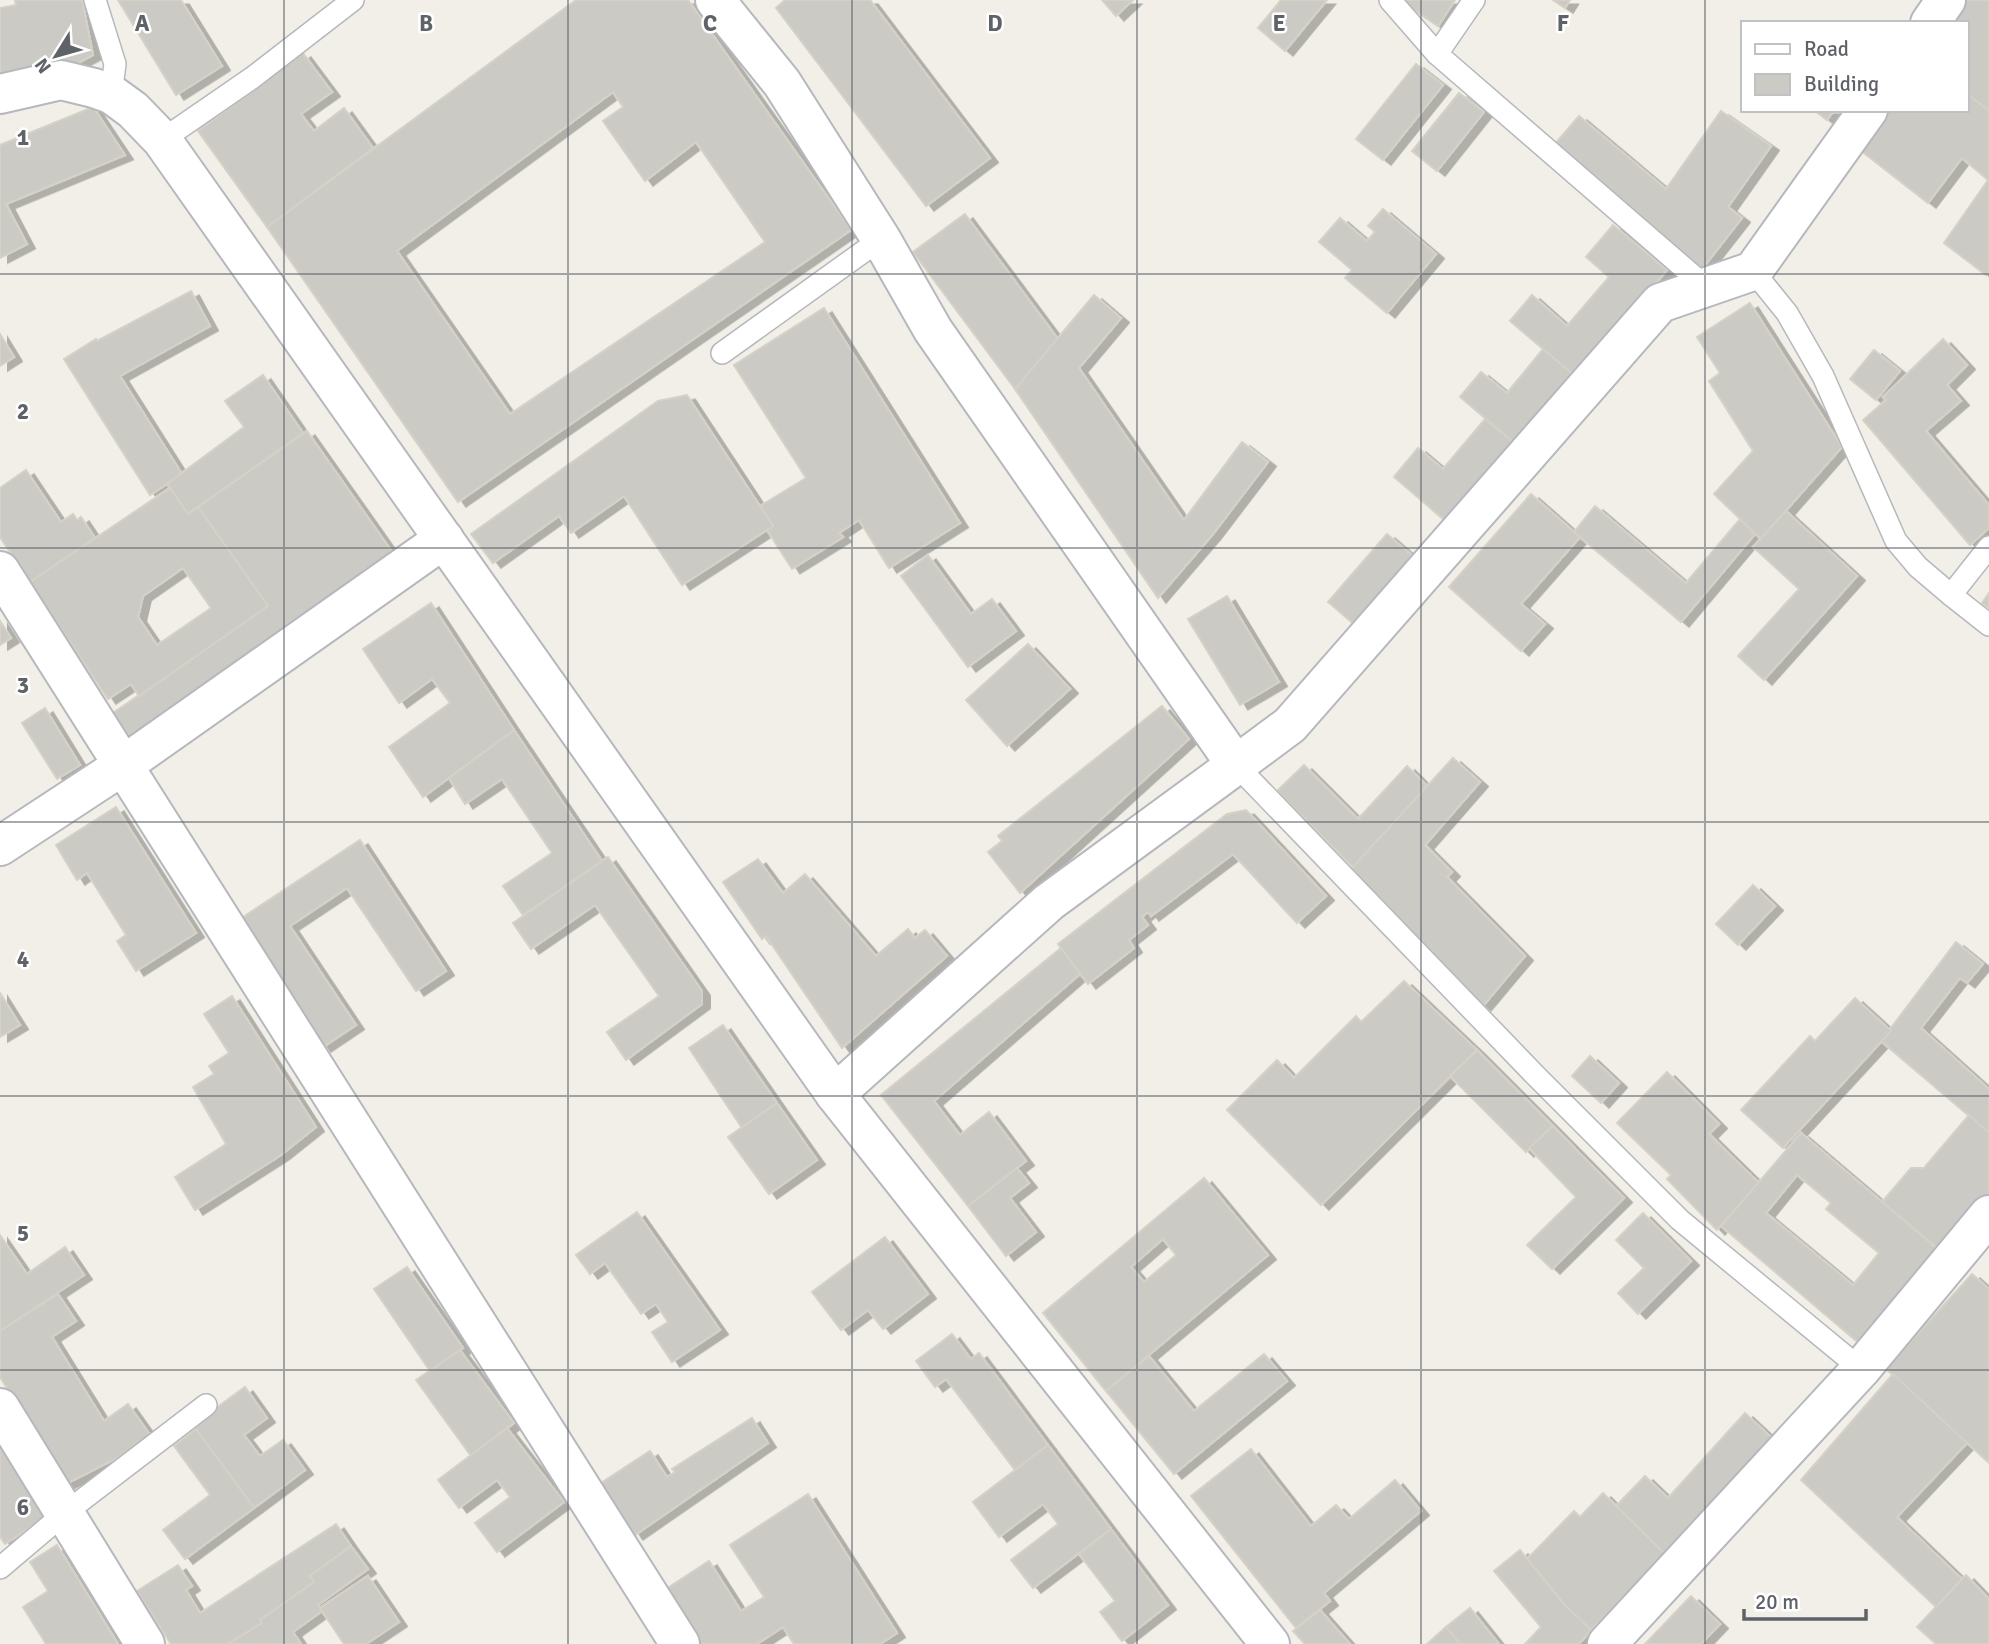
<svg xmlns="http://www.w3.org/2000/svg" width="1989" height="1644" viewBox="0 0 1989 1644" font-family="Signika,sans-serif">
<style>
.building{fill:#cccac5;stroke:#d6d1c6;stroke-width:2;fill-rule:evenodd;filter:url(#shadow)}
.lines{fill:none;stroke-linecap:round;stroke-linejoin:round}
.service-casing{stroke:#b5b8bc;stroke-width:24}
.minor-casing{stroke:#b5b8bc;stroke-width:42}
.service{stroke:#fff;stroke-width:21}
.minor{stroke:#fff;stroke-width:38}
.grid{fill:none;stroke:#5f6368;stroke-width:2;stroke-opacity:0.55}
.grid-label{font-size:23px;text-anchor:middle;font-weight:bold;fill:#5f6368;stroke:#fff;stroke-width:5;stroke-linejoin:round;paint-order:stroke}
</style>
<defs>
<filter id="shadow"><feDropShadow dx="8" dy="4.5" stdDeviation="0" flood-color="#0004"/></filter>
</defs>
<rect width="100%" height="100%" fill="#f1efe8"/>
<!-- building -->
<g class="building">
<polygon points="15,0 82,0 93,55 74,65 0,79 0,8 16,5"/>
<polygon points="118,0 181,0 222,66 176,95"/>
<path d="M 576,0 L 688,0 L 851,230 L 458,502 L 267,227 ZM 613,92 L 623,107 L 603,121 L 645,181 L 696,142 L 765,242 L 510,414 L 397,251 Z"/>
<polygon points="785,0 870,0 990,158 926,206 776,8"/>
<polygon points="1102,0 1133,0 1116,16"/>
<polygon points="1281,0 1327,0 1285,51 1258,28"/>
<polygon points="1406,0 1455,0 1438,26 1404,3"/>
<polygon points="1553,0 1570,0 1565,8"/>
<polygon points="1967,0 1989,0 1989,111 1966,93 1966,23 1950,23"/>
<polygon points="303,53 332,92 301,114 314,131 344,108 373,148 267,227 198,131"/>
<polygon points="1416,64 1443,85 1383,160 1356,139"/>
<polygon points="1459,93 1484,112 1437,171 1412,151"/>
<polygon points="1966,93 1989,111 1989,271 1986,275 1944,243 1988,180 1962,158 1928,203 1855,146 1883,110 1966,110"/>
<polygon points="93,107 125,155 6,204 27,244 0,258 0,145"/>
<polygon points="1814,110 1834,110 1827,120"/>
<polygon points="1721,111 1771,146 1728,207 1742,218 1702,269 1555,144 1579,116 1666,189"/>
<polygon points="1383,209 1436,254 1387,313 1345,278 1352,270 1319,242 1340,218 1367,241 1375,232 1368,226"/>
<polygon points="965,214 1058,339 1015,389 913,252"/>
<polygon points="1613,225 1667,270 1576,377 1510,321 1532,295 1567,326 1609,277 1586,257"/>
<polygon points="191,291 210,326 120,376 182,474 150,495 64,359 96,339 97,341"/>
<polygon points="1094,295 1121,318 1079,368 1184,520 1242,442 1268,462 1213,534 1158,598 1015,389"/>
<polygon points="1750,303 1842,447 1761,539 1714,494 1753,451 1709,381 1720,373 1697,337"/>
<polygon points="824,308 960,523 889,568 859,520 839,533 843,537 792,569 767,530 773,526 760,506 806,478 734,365"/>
<polygon points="0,334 14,357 0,366"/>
<polygon points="1943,339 1967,365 1947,385 1961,401 1926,431 1989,505 1989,528 1970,545 1863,420 1886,400 1883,397"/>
<polygon points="1543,349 1576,377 1518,446 1460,397 1481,372 1507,393"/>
<polygon points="1874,350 1900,371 1876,400 1850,379"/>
<polygon points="263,375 303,433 188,514 167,484 244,427 225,401"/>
<polygon points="687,395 773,526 682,585 624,496 571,533 559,516 493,563 471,534 658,401"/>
<polygon points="1485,419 1518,446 1450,525 1394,477 1418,448 1443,469"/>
<polygon points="307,431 395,556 131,739 113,713 268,606 198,507"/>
<polygon points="26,470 61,522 73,514 77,520 81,517 95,538 30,582 0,537 0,488"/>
<path d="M 170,488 L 188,514 L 198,507 L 268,606 L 139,696 L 131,684 L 108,699 L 30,582 ZM 183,568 L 211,608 L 157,645 L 138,617 L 143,596 Z"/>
<polygon points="1531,494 1580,537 1521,604 1545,624 1521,651 1449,587"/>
<polygon points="1595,506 1686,583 1740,519 1755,534 1681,622 1574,532"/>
<polygon points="1786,511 1857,576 1764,680 1738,656 1799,589 1753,547"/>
<polygon points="1387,534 1414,557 1355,625 1328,602"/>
<polygon points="928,555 971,614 992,599 1016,631 968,667 901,576"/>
<polygon points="1989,593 1989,608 1982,603"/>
<polygon points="1227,596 1279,682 1240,705 1188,619"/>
<polygon points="431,603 514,730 423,797 389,747 450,703 432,679 399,703 363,649"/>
<polygon points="0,621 11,638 0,645"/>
<polygon points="1028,644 1070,689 1007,746 966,700"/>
<polygon points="1162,706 1189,739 1020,893 988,852 1002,841 998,836"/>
<polygon points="45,708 80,765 57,779 22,723"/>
<polygon points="514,730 602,861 523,915 503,886 552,853 502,779 465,804 449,778"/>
<polygon points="1453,758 1480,782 1425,845 1452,872 1447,877 1525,956 1483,1006 1350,870"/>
<polygon points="1304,765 1358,819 1407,766 1427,786 1353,867 1277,791"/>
<polygon points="116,807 196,933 136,971 117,941 126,935 87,873 77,880 56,845"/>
<polygon points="1246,810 1326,896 1297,923 1233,854 1151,916 1148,912 1142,917 1148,925 1129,940 1134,948 1088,984 1058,944 1227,814"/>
<polygon points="360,840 446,971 416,991 347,888 290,926 356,1025 323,1047 240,919"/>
<polygon points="608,857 702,991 702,1004 626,1060 607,1032 659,996 595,905 531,949 513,923"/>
<polygon points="758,859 783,893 805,874 876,956 908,929 915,938 925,930 947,956 842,1048 766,936 762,939 723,882"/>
<polygon points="1753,885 1775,906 1738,945 1716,924"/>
<polygon points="1956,942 1983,964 1967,983 1960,978 1921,1028 1989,1089 1989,1133 1881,1041"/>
<polygon points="1061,948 1080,974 934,1101 960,1135 989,1112 1026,1161 968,1206 881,1095"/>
<polygon points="1404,981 1477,1050 1321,1205 1227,1110 1277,1060 1294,1078 1356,1016 1361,1022"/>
<polygon points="0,993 20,1025 0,1037"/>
<polygon points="232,996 316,1127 281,1155 195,1210 175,1177 226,1144 193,1087 214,1074 209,1066 229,1053 204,1014"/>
<polygon points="1855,998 1891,1031 1783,1148 1741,1110 1810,1036 1815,1041"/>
<polygon points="723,1025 777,1103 742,1128 689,1048"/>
<polygon points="1477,1050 1553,1126 1526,1152 1450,1076"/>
<polygon points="1590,1056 1619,1083 1601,1103 1572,1076"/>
<polygon points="1667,1072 1719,1124 1709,1134 1759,1183 1717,1230 1667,1179 1671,1175 1617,1123"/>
<polygon points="777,1103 817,1160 769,1194 728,1137"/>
<polygon points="1969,1115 1989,1133 1989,1192 1943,1253 1882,1202 1911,1168 1924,1168"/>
<polygon points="1553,1126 1624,1198 1552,1269 1527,1245 1576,1197 1529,1148"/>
<path d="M 1801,1133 L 1940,1251 L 1861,1345 L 1721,1226 ZM 1797,1175 L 1831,1203 L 1826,1209 L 1879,1253 L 1853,1285 L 1766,1213 Z"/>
<polygon points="1017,1168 1029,1183 1010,1198 1036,1232 1006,1256 968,1206"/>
<path d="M 1204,1178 L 1268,1255 L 1106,1391 L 1043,1313 ZM 1163,1239 L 1176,1255 L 1144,1282 L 1131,1267 Z"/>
<polygon points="637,1212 720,1330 672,1362 652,1332 668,1322 656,1304 641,1314 605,1263 590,1274 576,1255"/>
<polygon points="1643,1213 1691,1261 1638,1314 1618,1293 1644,1268 1616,1240"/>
<polygon points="0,1235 27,1274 65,1247 84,1275 0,1331"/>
<polygon points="885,1237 928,1294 883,1329 868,1310 841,1330 812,1292"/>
<polygon points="407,1267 463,1348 430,1371 374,1289"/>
<polygon points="1972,1274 1989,1289 1989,1463 1886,1369"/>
<polygon points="58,1294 76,1321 52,1337 104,1421 128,1404 150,1435 117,1458 66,1484 0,1377 0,1331"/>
<polygon points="952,1334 971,1359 979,1353 1048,1445 1015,1470 946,1379 935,1387 916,1361"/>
<polygon points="460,1350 514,1423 471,1456 416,1380"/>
<polygon points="1264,1354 1287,1381 1174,1474 1106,1391 1149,1356 1194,1411"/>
<polygon points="1893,1374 1967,1443 1897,1517 1962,1579 1936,1607 1801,1480"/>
<polygon points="245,1387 267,1418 244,1435 260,1456 283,1440 305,1470 254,1508 193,1425"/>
<polygon points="1745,1413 1772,1438 1665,1554 1616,1506 1645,1476 1668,1498"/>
<polygon points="752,1418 768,1443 635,1535 601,1483 650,1451 667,1477 675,1472 672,1469"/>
<polygon points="507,1428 564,1502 497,1552 475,1523 510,1497 497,1480 459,1508 438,1480"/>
<polygon points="196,1429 254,1508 185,1559 163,1530 210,1495 174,1446"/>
<polygon points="1048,1445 1111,1529 1033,1588 1011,1560 1058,1524 1043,1504 999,1537 973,1502"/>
<polygon points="0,1446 46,1517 5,1544 0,1537"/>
<polygon points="1251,1449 1311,1526 1336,1505 1349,1519 1395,1480 1421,1511 1324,1593 1330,1601 1296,1628 1191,1496"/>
<polygon points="1603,1493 1665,1554 1591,1630 1564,1604 1527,1559 1574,1511 1580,1517"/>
<polygon points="808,1494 897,1633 880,1644 794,1644 783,1627 757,1644 697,1644 663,1591 709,1561 741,1611 764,1597 730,1545"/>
<polygon points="336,1524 351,1546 310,1576 314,1582 260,1620 262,1623 228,1644 171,1644 137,1591 178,1565 192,1586 186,1590 200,1613"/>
<polygon points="1111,1529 1168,1605 1122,1641 1100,1612 1115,1601 1079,1554"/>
<polygon points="57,1545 118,1644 46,1644 23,1607 48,1591 30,1562"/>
<polygon points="351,1546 368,1569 318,1605 322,1611 293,1632 301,1644 228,1644 262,1623 260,1620 314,1582 310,1576"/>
<polygon points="1520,1550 1564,1604 1591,1630 1579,1644 1525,1644 1541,1627 1494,1571"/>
<polygon points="1966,1575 1989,1599 1989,1644 1936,1644 1917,1627"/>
<polygon points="368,1576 399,1622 366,1644 344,1644 320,1608"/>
<polygon points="1691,1596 1720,1624 1701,1644 1645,1644"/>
<polygon points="1470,1608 1499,1644 1460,1644 1446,1627"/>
<polygon points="1320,1610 1350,1644 1305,1644 1293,1631"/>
<polygon points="1446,1627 1460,1644 1427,1644"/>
</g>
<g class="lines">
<defs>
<g id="service">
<polyline points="95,0 115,64 111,94"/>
<polyline points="1390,0 1437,54 1706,287"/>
<polyline points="1437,54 1474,0"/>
<polyline points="162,140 252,78 353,0"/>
<polyline points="1753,271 1787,313 1823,376 1896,541 1918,567 1951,595"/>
<polyline points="722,353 881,239"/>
<polyline points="1989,547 1951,595 1989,625"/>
<polyline points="1236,765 1537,1077 1680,1220 1861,1369"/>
<polyline points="0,1568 65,1513 206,1405"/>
</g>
<g id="minor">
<polyline points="715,0 782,83 881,239 933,330 1236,765 1049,902 835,1094"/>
<polyline points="1930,23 1946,0"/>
<polyline points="0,94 61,80 94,88 111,94 133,110 162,140 835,1094 1270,1644"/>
<polyline points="0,571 680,1644"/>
<polyline points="1236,765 1290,725 1660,303 1753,271 1868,110"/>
<polyline points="0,846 122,766 444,539"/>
<polyline points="0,1408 145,1644"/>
<polyline points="1607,1644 1861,1369 1989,1215"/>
</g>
</defs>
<!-- service casing -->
<use href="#service" class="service-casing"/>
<!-- minor casing -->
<use href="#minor" class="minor-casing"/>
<!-- service -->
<use href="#service" class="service"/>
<!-- minor -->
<use href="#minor" class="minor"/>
</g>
<!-- grid -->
<path class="grid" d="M 284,0 L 284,1644M 568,0 L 568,1644M 852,0 L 852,1644M 1137,0 L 1137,1644M 1421,0 L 1421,1644M 1705,0 L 1705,1644M 0,274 L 1989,274M 0,548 L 1989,548M 0,822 L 1989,822M 0,1096 L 1989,1096M 0,1370 L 1989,1370"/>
<g class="grid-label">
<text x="142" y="31">A</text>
<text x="426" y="31">B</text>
<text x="710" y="31">C</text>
<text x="995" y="31">D</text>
<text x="1279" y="31">E</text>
<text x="1563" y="31">F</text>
<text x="23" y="145">1</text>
<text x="23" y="419">2</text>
<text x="23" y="693">3</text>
<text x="23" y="967">4</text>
<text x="23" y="1241">5</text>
<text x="23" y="1515">6</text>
</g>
<!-- legend -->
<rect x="1741" y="21" width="228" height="91" fill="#ffffff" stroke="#bfc1c3" stroke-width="2"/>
<rect x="1755" y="44" width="35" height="10" fill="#ffffff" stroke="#bfc1c3" stroke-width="2"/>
<text x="1804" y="56" font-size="21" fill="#5f6368">Road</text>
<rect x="1755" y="74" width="35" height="21" fill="#cccac5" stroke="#bfc1c3" stroke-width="2"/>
<text x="1804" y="91" font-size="21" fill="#5f6368">Building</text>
<!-- north arrow -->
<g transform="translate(56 56) rotate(233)" stroke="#ffffff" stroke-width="5" paint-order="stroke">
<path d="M0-5L12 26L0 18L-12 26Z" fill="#5f6368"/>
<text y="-10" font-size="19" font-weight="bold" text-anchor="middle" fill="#5f6368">N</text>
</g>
<!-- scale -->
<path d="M1744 1609v10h122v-10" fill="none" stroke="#5f6368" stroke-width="3.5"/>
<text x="1755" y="1609" font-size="21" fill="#5f6368" stroke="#ffffff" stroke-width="5" paint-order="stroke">20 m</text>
</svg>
